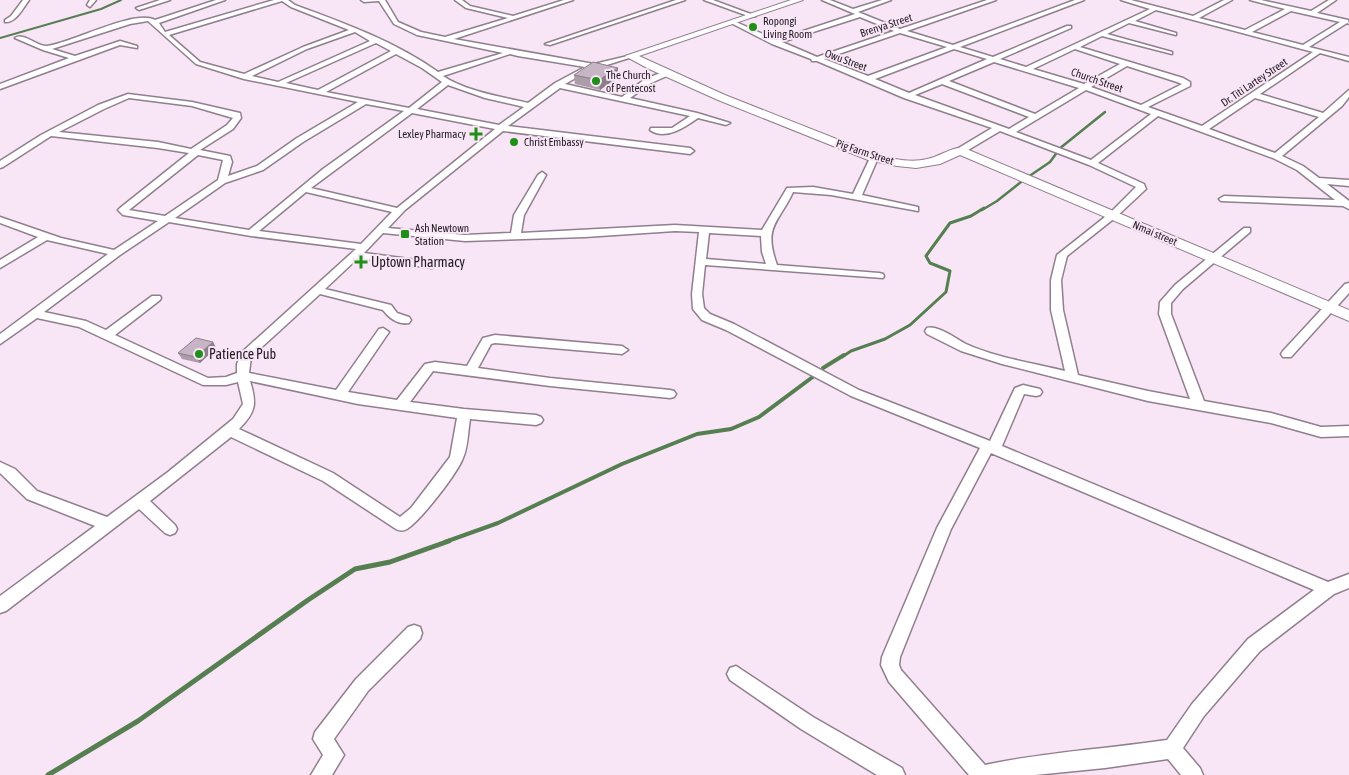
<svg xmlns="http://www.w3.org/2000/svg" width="1349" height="775" viewBox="0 0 1349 775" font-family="'Asap Condensed',sans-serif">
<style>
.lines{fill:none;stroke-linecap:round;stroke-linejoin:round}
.stream-far4{stroke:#567f51;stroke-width:2}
.stream-far3{stroke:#567f51;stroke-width:2.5}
.stream-far2{stroke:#567f51;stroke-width:3}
.stream-far1{stroke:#567f51;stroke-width:4}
.stream{stroke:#567f51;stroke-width:5}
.street-casing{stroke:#907f8e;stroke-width:3}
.secondary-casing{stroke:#907f8e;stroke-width:2}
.street{fill:#fff;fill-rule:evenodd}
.secondary{fill:#fff;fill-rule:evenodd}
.wall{fill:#ab9ca9}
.shaded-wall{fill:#8b7f8a}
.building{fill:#c7b5c5;stroke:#8b7f8a}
.poi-dot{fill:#1f8f17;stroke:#f8e5f6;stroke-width:2}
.labels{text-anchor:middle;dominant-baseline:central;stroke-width:4;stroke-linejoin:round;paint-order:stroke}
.far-poi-label{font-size:11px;fill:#211b21;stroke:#f8e5f6;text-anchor:start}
.far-street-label{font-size:11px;fill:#211b21;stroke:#f8e5f6}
.poi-label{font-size:14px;fill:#211b21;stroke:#f8e5f6;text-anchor:start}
</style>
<rect width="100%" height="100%" fill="#f8e5f6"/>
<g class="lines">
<!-- stream-far4 -->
<polyline class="stream-far4" points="0,38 101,9 121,0"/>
<!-- stream-far3 -->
<g class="stream-far3">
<polyline points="1059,149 1105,112"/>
<polyline points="1028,177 1050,162 1058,151"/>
<polyline points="982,210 997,201 1021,182"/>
</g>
<!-- stream-far2 -->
<polyline class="stream-far2" points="842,357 851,351 885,339 910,325 946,292 950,271 930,263 926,256 950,223 971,216 984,208"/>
<!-- stream-far1 -->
<g class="stream-far1">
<polyline points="823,368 844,355"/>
<polyline points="445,542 498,523 622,464 697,434 731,429 759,417 814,376"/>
</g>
<!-- stream -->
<polyline class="stream" points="48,775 138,721 308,600 355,569 390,562 449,541"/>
<defs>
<g id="street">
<path d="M 23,0 L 29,0 C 23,8 16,23 5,22 L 5,20 L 11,16 Z"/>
<polygon points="90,0 96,0 90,7 87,5"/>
<polygon points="160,0 170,0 139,10 136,8"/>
<path d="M 216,0 L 225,0 L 159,23 L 165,32 L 274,0 L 288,0 L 295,5 C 344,23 396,42 438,72 L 503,53 L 417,35 L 394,24 L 379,1 L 364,2 L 361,0 L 385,0 L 398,22 L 421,32 L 445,37 L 508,18 L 466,8 L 455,0 L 462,0 L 470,6 L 513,16 L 564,0 L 573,0 L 454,39 L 594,64 L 632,55 L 632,57 L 588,71 L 565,84 L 622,97 L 645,79 L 666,71 L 670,73 L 669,75 L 651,83 L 630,98 L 697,113 L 730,123 L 726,125 L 698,118 C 685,127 665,141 650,130 L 651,128 L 672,128 L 690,116 L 560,88 L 508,126 L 690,148 L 694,151 L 690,154 L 503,131 L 405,210 L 388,228 L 465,235 L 511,233 L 514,215 L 538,175 L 542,172 L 546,175 L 524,215 L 521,233 L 675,225 L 762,230 L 787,188 L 813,187 L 853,194 L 870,158 L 877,156 L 878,158 L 862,195 L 918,207 L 918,211 L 831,195 L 793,192 C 778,224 763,226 777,265 L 879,273 L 883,274 L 884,276 L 883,278 L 705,265 L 702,294 L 704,308 L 710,314 L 734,324 L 859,390 L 990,441 L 1015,388 L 1023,385 L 1040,389 L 1042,392 L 1040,395 L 1036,396 L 1024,394 L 1002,446 L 1328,582 L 1349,574 L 1349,588 L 1334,594 L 1260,651 L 1204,716 L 1183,748 L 1200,768 L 1203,775 L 1181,775 L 1168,759 L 1105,768 L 1035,775 L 969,775 L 889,682 L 881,665 L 882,657 L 937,528 L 980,448 L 851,396 L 726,330 L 702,320 L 693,309 L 692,294 L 699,232 L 675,231 L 585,237 L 465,241 L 383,233 L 364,253 L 432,262 L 437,265 L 432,268 L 358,258 L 325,289 L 391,305 L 397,313 L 409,317 L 411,320 L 409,323 C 398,325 389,318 383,310 L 320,294 L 251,357 L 249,373 L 336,390 L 379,329 L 383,328 L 389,332 L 348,392 L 397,400 L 425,364 L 435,362 L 467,366 L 483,338 L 495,335 L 622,346 L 628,350 L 622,354 L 495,343 L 491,344 L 478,368 L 550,378 L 670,390 L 674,391 L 676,394 L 674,397 L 670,398 L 550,386 L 433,371 L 410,402 L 464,409 L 536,415 L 541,417 L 543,420 L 541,423 L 536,425 L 470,419 C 468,431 468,447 463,458 C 457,474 421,520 407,529 C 403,531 400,531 396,529 L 323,481 L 231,437 L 150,501 L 175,525 L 177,529 L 175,533 L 170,535 L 165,533 L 139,509 L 6,611 L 0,613 L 0,596 L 95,526 L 27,499 L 0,473 L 0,462 L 15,469 L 37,491 L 107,517 L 168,472 L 233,419 L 243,404 L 238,382 L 226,385 L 203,385 L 79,327 L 37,318 L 0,344 L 0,334 L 108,254 L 47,240 L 0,268 L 0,260 L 38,237 L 0,223 L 0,217 L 61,238 L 114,250 L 158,221 L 123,215 L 118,210 L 120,208 L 189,153 L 158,148 L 51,136 L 3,167 L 0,168 L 0,161 L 41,135 L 98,105 L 128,94 L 192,102 L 240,113 L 241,118 L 233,129 L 200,150 L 230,156 L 232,162 L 228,176 L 257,166 L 297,138 L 358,102 L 244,79 L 196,64 L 148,21 L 130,24 L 52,49 L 75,56 L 120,41 L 137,46 L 137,48 L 120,45 L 0,89 L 0,84 L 69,58 L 43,50 L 15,38 C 24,32 37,47 47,46 C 72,43 134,9 155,20 ZM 282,1 L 291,7 L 349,30 L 303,47 L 244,74 L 200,62 L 169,35 ZM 355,32 L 370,41 L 278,82 L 252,76 L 307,49 ZM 376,43 L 391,51 L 318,90 L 286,83 ZM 396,54 L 422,68 L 442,82 L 409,108 L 326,92 ZM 510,54 L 518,56 L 585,67 L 555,83 L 528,103 C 502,97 465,91 443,76 ZM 448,85 L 485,98 L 524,107 L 499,125 L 417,109 ZM 129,98 L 192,106 L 233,118 L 227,125 L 191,149 L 158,142 L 59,132 L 104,109 ZM 366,104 L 404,111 L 323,169 L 249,230 L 175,218 L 225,183 L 263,170 L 303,142 ZM 412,113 L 495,129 L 397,208 L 311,188 ZM 198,155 L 223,160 L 218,180 L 165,216 L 129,210 ZM 306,192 L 392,212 L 361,244 L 259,231 ZM 169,222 L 251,236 L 356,249 L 242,352 L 237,364 L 237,373 L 226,377 L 208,378 L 115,335 L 160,300 L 161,298 L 160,296 L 152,296 L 106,330 L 86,321 L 44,312 L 120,255 ZM 709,233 L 761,236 L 762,252 L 766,264 L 706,259 ZM 250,381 L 358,404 L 457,418 L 450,457 L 411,508 L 400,517 L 333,473 L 239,429 C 256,412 257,404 250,381 ZM 991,453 L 1314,590 L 1248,639 L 1192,704 L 1167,740 C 1106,749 1045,752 985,765 L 901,670 L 899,665 L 900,657 L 951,529 Z"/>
<polygon points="676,0 685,0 550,45 545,44"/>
<polygon points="704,0 713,0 756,16 751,17"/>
<path d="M 822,0 L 830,0 L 853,9 L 882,0 L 891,0 L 858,12 L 900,29 L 987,0 L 996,0 L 907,31 L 953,45 L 1075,0 L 1084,0 L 960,47 L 993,57 L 1067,26 L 1071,26 L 1071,28 L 1000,59 L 1026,67 L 1150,9 L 1121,0 L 1131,0 L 1193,16 L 1224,0 L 1232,0 L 1199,18 L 1245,30 L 1285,9 L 1250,0 L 1261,0 L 1311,11 L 1329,0 L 1336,0 L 1317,13 L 1348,20 L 1349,24 L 1347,23 L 1309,47 L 1349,57 L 1349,61 L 1320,53 L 1260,94 L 1323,113 L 1349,90 L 1349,97 L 1342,106 L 1282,156 L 1303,166 L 1319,178 L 1349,180 L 1349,186 L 1327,184 L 1349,201 L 1349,209 L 1343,206 L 1221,201 L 1219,199 L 1224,196 L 1335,200 L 1297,170 L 1273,158 L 1158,116 L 1098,163 L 1144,184 L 1146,189 L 1116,217 L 1067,256 L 1061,280 L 1063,310 L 1078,375 L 1148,391 L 1190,399 L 1159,314 L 1160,302 L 1175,285 L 1244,228 L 1250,228 L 1250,232 L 1183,289 L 1171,303 L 1171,314 L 1204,401 L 1271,413 L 1321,427 L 1349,426 L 1349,436 L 1321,437 L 1271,423 L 1148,401 L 1002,364 L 961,351 L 927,334 L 925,331 L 927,328 C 938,325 956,339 966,344 C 997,358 1033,363 1065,371 L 1051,310 L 1051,280 L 1057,255 L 1110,213 L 1136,187 L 1089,165 L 1000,131 L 963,153 L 957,153 L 957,149 L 992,128 L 904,98 L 817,61 L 812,61 L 811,59 L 772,44 L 731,23 L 736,22 L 776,40 L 855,14 ZM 1156,10 L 1313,52 L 1202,126 L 1148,107 L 1190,86 L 1190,82 L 1183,78 L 1080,47 L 1102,36 L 1172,54 L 1172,52 L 1107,34 L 1129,23 L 1176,35 L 1176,33 L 1135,21 ZM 1291,11 L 1340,22 L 1303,45 L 1252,32 ZM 860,17 L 894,31 L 817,57 L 782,42 ZM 900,33 L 947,47 L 868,76 L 824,59 ZM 954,49 L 987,59 L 909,93 L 875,79 ZM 1075,49 L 1120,64 L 1084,84 L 1033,69 ZM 994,62 L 1079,88 L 1035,114 L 949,81 ZM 1127,66 L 1177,82 L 1182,84 L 1141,105 L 1091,87 ZM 942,84 L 1029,117 L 1009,129 L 915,95 ZM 1086,90 L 1151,114 L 1091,160 L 1016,132 ZM 1255,98 L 1319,117 L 1275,153 L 1209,129 Z"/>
<polygon points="1349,283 1349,293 1291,357 1283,357 1281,354 1283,351 1345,284"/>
<polygon points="414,625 420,627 422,633 420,639 368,691 334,739 344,755 332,775 311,775 323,755 313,739 315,732 356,679 408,627"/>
<polygon points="736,666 813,717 902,768 905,775 877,775 801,729 730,680 727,674 730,668"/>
</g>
<path id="secondary" d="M 791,0 L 803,0 L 639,56 L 725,95 L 877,155 C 893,159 911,163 927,159 C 939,157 953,146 964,148 L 1349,310 L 1349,321 L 960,155 L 940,164 L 916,168 L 897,166 L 868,160 L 718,100 L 649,69 L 625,56 Z"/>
</defs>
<!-- street casing -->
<use href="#street" class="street-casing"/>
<!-- secondary casing -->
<use href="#secondary" class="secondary-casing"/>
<!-- street -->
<use href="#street" class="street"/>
<!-- secondary -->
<use href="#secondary" class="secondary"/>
</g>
<!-- wall -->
<g class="wall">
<polygon points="618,68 618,77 600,90 575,84 574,75"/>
<polygon points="213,342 216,348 200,363 182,359 178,353"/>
</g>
<!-- shaded-wall -->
<g class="shaded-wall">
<polygon points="618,68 618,77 600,90 599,80"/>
<polygon points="213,342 216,348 200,363 196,357"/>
</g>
<!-- building -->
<g class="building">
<polygon points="593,62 618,68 599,80 574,75"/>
<polygon points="196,338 213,342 196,357 178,353"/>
</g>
<!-- markers -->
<g class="poi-dot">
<circle cx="753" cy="27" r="5"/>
<circle cx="596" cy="81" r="5"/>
<path d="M473.5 126.5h5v5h5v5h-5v5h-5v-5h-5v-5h5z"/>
<circle cx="514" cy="142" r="5"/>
<rect x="400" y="229" width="10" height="10" rx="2.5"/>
<path d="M358.5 254.5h5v5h5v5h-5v5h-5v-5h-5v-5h5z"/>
<circle cx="199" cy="354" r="5"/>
</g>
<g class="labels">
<!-- far-poi labels -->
<g class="far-poi-label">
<text x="763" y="21">Ropongi<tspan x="763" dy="13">Living Room</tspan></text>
<text x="606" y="75">The Church<tspan x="606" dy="13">of Pentecost</tspan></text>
<text x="466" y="134" text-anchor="end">Lexley Pharmacy</text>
<text x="524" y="142">Christ Embassy</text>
<text x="415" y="228">Ash Newtown<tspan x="415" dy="13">Station</tspan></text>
</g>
<!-- far-street labels -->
<g class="far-street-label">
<text transform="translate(886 25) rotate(-18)">Brenya Street</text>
<text transform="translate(846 60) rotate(20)">Owu Street</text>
<text transform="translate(1097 80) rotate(19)">Church Street</text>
<text transform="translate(1254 82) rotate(-34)">Dr. Titi Lartey Street</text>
<text transform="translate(865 152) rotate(18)">Pig Farm Street</text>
<text transform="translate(1155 233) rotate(23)">Nmai street</text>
</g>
<!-- poi labels -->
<g class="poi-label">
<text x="371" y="262">Uptown Pharmacy</text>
<text x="209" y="354">Patience Pub</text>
</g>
</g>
</svg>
